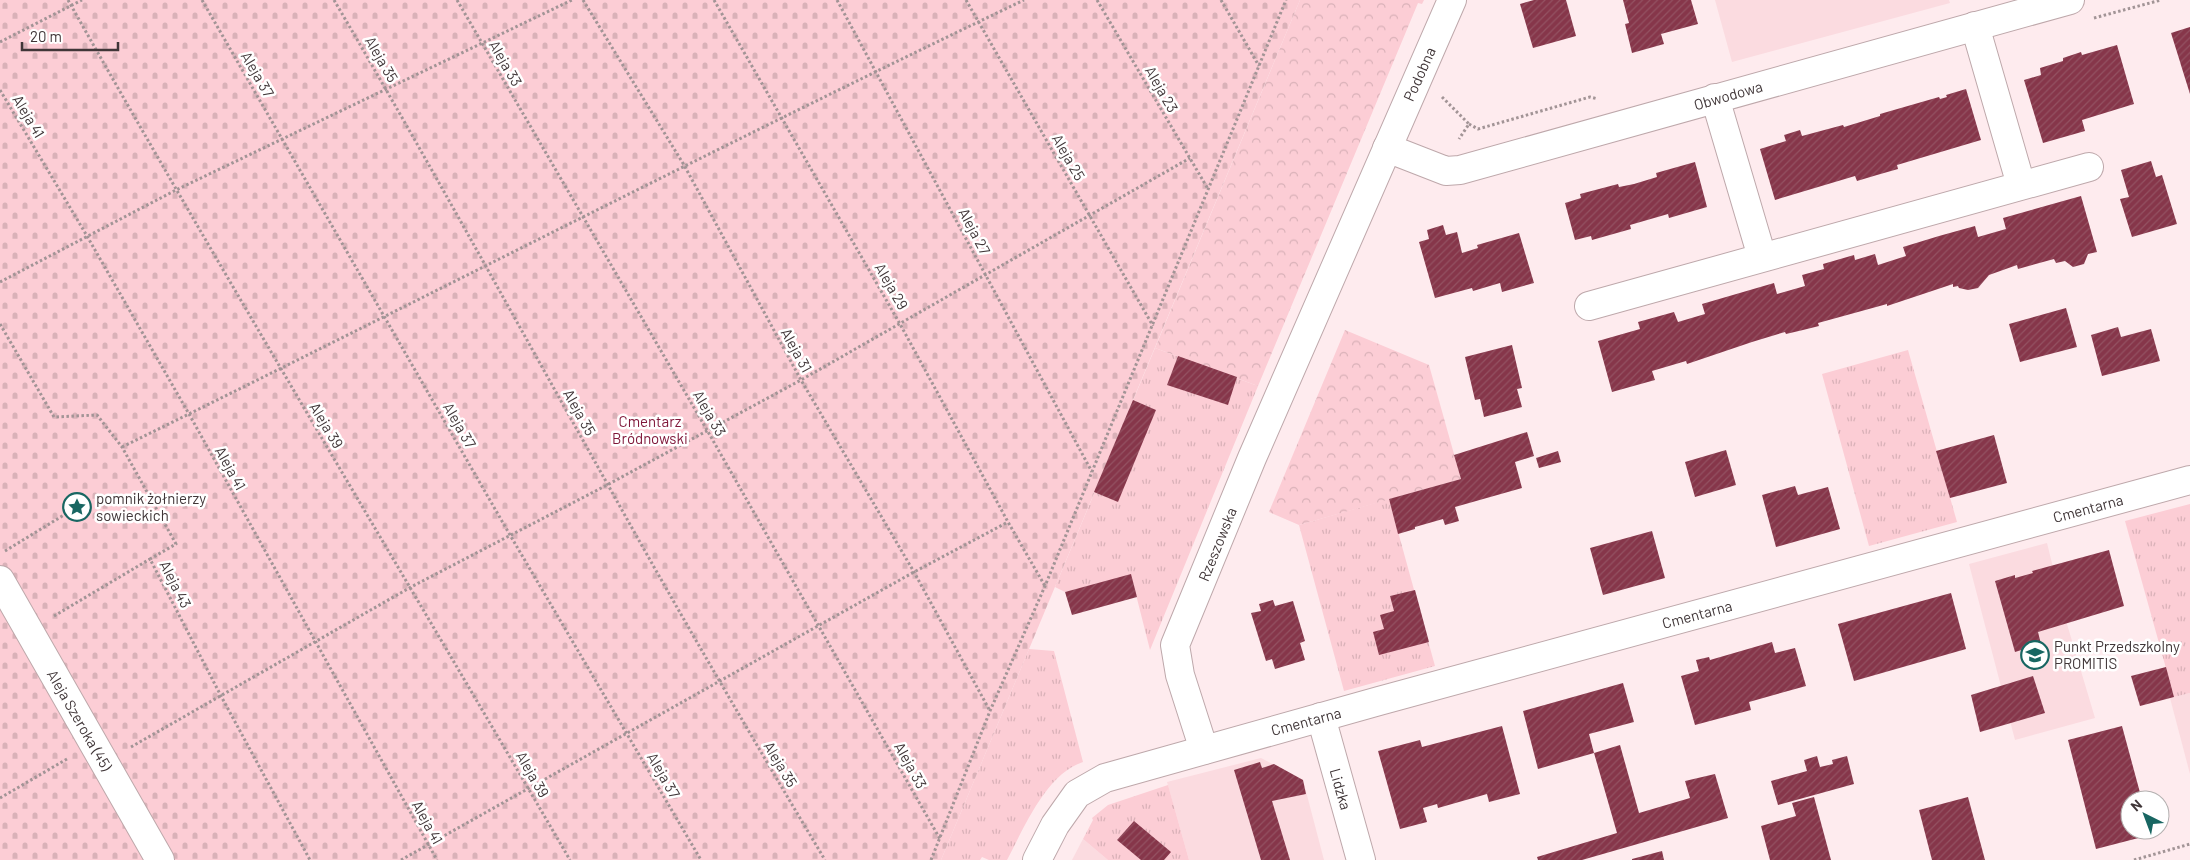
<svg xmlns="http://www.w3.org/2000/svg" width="2190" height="860" viewBox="0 0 2190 860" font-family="Barlow,sans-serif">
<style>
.built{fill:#fbdbe0}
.grass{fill:url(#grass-tufts)}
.forest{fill:url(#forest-crowns)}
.cemetery{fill:url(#cemetery-stones)}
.building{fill:url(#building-hatch)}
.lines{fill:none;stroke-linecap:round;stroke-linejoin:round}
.minor-casing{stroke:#bea8ab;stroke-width:30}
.path{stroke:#a29496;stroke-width:3;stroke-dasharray:2.5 2.5;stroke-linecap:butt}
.minor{stroke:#fff;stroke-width:28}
.labels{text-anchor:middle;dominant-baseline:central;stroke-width:5;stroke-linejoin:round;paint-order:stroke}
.street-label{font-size:15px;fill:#403638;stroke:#fff}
.park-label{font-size:15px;fill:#7f1639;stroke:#fff}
.poi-label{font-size:15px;fill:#403638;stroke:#fff;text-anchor:start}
</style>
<defs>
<pattern id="grass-tufts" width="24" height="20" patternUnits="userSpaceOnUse" patternTransform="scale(1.25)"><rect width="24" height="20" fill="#fccdd5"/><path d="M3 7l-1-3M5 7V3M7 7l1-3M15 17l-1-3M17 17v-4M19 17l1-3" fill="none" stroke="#d9b1b8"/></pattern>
<pattern id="forest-crowns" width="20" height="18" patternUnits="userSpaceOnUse" patternTransform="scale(1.25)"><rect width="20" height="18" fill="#fccdd5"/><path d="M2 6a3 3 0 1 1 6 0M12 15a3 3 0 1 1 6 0" fill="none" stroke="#d9b1b8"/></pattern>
<pattern id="cemetery-stones" width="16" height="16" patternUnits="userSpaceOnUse" patternTransform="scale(1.25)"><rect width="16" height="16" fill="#fccdd5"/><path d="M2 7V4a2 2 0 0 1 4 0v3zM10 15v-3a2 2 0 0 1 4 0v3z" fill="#d9b1b8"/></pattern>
<pattern id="building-hatch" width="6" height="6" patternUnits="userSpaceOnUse" patternTransform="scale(1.25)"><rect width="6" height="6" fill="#86364a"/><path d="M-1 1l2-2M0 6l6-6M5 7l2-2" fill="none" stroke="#935262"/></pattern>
</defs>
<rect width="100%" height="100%" fill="#feebee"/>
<!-- built -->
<g class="built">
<polygon points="1715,0 1949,0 1950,3 1732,62"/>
<polygon points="2047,543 2067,624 2095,718 2015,740 1969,564"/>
<polygon points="2190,693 2190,774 2170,698"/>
<polygon points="1261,758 1303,780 1324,860 1189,860 1167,782"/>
<polygon points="1083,839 1108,860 1072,860"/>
</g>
<!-- grass -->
<g class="grass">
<polygon points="1155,348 1258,386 1150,650 1131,575 1065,592 1055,587"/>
<polygon points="1908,350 1957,522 1869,546 1822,374"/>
<polygon points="1389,499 1435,666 1344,691 1299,525"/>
<polygon points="2190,504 2190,693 2174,697 2125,521"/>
<path d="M 1029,649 L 1054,651 L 1083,762 C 1046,774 1024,828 1007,860 L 989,860 L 982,857 L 980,860 L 941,860 Z"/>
<polygon points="1168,785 1189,860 1108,860 1083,839 1093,820 1092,818 1108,805"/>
</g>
<!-- forest -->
<g class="forest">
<polygon points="1300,0 1424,0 1422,4 1418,3 1258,386 1155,348"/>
<polygon points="1345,330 1429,365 1461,479 1299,525 1269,512"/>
</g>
<!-- cemetery -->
<polygon class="cemetery" points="0,0 1300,0 941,860 0,860"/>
<!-- building -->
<g class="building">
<polygon points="1534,0 1566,0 1576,36 1533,48 1520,4"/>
<polygon points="1623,0 1691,0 1698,24 1661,34 1664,44 1632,53 1625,24 1629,23"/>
<polygon points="2190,27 2190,94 2171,33"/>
<polygon points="2117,45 2134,104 2082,120 2085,131 2043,143 2024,80 2041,75 2040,68 2063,61 2063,58 2081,52 2082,55"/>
<polygon points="1966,89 1981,140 1897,165 1898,169 1877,175 1857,181 1855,176 1775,200 1760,149 1786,141 1784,135 1800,130 1802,136 1843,125 1844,127 1880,116 1880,114 1939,97 1940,99 1947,97 1946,95"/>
<polygon points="2151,161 2156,177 2162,175 2177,224 2132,237 2120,199 2129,197 2121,170"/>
<polygon points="1695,162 1707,207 1669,218 1668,214 1630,225 1631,229 1592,240 1591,236 1575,240 1565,203 1581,198 1580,194 1618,184 1619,187 1634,184 1657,177 1656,173"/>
<polygon points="2081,196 2097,252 2088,254 2084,264 2073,267 2065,261 2056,263 2054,259 2018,269 2017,265 1989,275 1978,288 1968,290 1959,288 1958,286 1953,287 1953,284 1887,306 1887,304 1818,323 1819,326 1803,330 1786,334 1785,332 1752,342 1687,364 1686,361 1652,371 1655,380 1612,392 1598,341 1640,329 1638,322 1674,312 1678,322 1705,314 1702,304 1774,283 1777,294 1805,286 1802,275 1824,269 1823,264 1854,255 1855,260 1875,254 1878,265 1906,256 1903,247 1939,236 1975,226 1978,237 2006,229 2003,218"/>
<polygon points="1443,225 1446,235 1457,232 1462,253 1478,248 1477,245 1519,233 1534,283 1502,292 1500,283 1473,291 1472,288 1435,298 1419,242 1429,239 1427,230"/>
<polygon points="2066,308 2077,347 2020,362 2009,324"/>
<polygon points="2118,327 2121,337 2151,329 2160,361 2102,376 2091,335"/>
<polygon points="1512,345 1522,388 1517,389 1522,407 1484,417 1480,399 1475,400 1465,357"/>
<polygon points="1178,356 1237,377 1228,405 1167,385"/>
<polygon points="1133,400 1156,410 1118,502 1094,492"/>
<polygon points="1527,432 1534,456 1515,462 1522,488 1455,507 1459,521 1445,525 1443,519 1415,527 1415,529 1398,534 1389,499 1461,479 1454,455"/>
<polygon points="1994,435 2007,483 1950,498 1936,451"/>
<polygon points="1726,450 1736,485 1695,497 1685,462"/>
<polygon points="1558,451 1561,462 1539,468 1536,458"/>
<polygon points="1795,486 1798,495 1828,487 1840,529 1776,547 1762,495"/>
<polygon points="1652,531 1665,578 1603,595 1590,548"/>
<polygon points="2109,550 2124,606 2038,632 2041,644 2015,652 1995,581 2015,575 2015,578 2033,573 2032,571"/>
<polygon points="1131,574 1137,597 1072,615 1065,592"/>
<polygon points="1415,590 1429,642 1379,655 1373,632 1384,629 1380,615 1394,611 1390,596"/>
<polygon points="1951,593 1966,649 1854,681 1838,624"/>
<polygon points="1273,600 1275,606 1293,601 1305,641 1300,643 1305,660 1275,669 1272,659 1266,661 1251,613 1261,611 1259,604"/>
<polygon points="1772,642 1775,653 1795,648 1806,686 1749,702 1751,710 1695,725 1681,676 1699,671 1696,660 1709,657 1710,660"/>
<polygon points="2166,667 2174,697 2140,706 2131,676"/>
<polygon points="2033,676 2045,713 1980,732 1971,695"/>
<polygon points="1623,683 1634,722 1589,734 1594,753 1538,769 1523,711"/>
<polygon points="1502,726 1520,794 1489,802 1487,794 1438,808 1437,804 1423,808 1427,822 1400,829 1378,751 1420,740 1422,747"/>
<polygon points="2122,726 2142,800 2130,800 2130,830 2149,830 2150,835 2096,849 2068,740"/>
<polygon points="1620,745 1639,813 1690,798 1685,781 1715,774 1728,818 1582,860 1538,860 1537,857 1617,833 1594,753"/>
<polygon points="1817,756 1820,767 1833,764 1832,760 1847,756 1854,784 1778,805 1771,781 1807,771 1804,760"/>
<polygon points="1260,762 1262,768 1274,764 1303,780 1306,794 1272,801 1290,860 1261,860 1234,770"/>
<polygon points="1814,797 1831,860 1770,860 1761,826 1796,816 1792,803"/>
<polygon points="1968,797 1985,860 1932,860 1919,810"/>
<polygon points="1134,821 1171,852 1164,860 1141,860 1117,840"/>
<polygon points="1662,851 1664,860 1632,860 1632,859"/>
</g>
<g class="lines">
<defs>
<g id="minor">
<polyline points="1975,26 2021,185"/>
<polyline points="1715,98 1762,257"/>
<polyline points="1387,148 1446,171 1460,170 2070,0"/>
<polyline points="1589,306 2089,167"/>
<polyline points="0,580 160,860"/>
<polyline points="1321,717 1361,860"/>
<polyline points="1204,750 1180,675 1175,645 1252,458 1452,0"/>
<polyline points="1037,860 1055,825 1077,794 1105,778 1379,701 2190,480"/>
</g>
</defs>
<!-- minor casing -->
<use href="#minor" class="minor-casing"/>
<!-- path -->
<g class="path">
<path d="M 68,0 C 231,289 403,573 570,860"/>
<polyline points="202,0 510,535 701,860"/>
<path d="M 334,0 C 428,160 517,323 608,485 C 678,611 751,736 825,860"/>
<polyline points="457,0 707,430 940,839"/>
<polyline points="583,0 684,165 801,380 914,572 990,711"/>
<polyline points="714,0 900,324 1008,522 1045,586"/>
<polyline points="837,0 1092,472"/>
<polyline points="966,0 1153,326"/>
<polyline points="1097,0 1208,189"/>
<polyline points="1221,0 1259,66"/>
<polyline points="2094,18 2161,0"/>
<polyline points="0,42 82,0"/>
<polyline points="0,90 87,236 189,414 437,860"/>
<polyline points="1442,97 1469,124 1459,139"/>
<polyline points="1469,124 1478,129 1590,97 1598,99"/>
<polyline points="0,282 176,190 572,0"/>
<polyline points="0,324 54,417 97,415 122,447 176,544 150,559 221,696 310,860"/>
<path d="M 122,447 C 423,299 721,145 1024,0"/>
<polyline points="5,551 77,507"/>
<polyline points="54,616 150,559"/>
<polyline points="131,747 411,587 607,485 801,380 1190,158"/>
<polyline points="0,798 67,759"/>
<polyline points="401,860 914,572 1008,522"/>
<polyline points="931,860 990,711 1045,586 1286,0"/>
<polyline points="2134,860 2190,844"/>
</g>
<!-- minor -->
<use href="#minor" class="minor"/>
</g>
<!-- icons -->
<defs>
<symbol id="sight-ring" viewBox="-11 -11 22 22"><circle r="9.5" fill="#fff" stroke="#186662" stroke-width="1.5"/><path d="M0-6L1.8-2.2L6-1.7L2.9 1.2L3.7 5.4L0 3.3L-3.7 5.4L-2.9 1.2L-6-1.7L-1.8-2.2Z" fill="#186662"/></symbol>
<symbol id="school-ring" viewBox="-11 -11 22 22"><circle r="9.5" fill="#fff" stroke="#186662" stroke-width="1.5"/><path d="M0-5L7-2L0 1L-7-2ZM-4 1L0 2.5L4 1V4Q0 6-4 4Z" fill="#186662"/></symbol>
</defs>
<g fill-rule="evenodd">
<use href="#sight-ring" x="61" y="491" width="32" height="32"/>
<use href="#school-ring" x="2019" y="639" width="32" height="32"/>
</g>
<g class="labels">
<!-- street labels -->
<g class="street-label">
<text transform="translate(382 59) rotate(60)">Aleja 35</text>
<text transform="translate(506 63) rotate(60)">Aleja 33</text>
<text transform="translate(258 74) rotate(60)">Aleja 37</text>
<text transform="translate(1419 74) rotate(-66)">Podobna</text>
<text transform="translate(1162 89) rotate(60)">Aleja 23</text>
<text transform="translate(1728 95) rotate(-16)">Obwodowa</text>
<text transform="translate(29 116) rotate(59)">Aleja 41</text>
<text transform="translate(1069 157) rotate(60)">Aleja 25</text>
<text transform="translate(975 231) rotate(62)">Aleja 27</text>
<text transform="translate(892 286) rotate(60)">Aleja 29</text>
<text transform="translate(797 350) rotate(61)">Aleja 31</text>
<text transform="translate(580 412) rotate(61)">Aleja 35</text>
<text transform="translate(710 413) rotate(60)">Aleja 33</text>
<text transform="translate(327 425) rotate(59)">Aleja 39</text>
<text transform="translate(460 425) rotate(60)">Aleja 37</text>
<text transform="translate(231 468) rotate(61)">Aleja 41</text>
<text transform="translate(2088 508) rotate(-15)">Cmentarna</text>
<text transform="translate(1217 544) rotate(-68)">Rzeszowska</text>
<text transform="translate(176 584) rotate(63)">Aleja 43</text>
<text transform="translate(1697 614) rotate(-15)">Cmentarna</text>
<text transform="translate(80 720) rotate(60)">Aleja Szeroka (45)</text>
<text transform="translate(1306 721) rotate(-15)">Cmentarna</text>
<text transform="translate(781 764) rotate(59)">Aleja 35</text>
<text transform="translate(911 765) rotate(61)">Aleja 33</text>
<text transform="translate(533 774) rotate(60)">Aleja 39</text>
<text transform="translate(664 775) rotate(60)">Aleja 37</text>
<text transform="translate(1341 789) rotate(74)">Lidzka</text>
<text transform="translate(428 822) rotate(61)">Aleja 41</text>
</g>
<!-- park labels -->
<g class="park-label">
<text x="650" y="421">Cmentarz<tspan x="650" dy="17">Bródnowski</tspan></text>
</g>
<!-- poi labels -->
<g class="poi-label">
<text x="96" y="498">pomnik żołnierzy<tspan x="96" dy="17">sowieckich</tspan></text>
<text x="2054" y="646">Punkt Przedszkolny<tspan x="2054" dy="17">PROMITIS</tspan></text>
</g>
</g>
<!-- north arrow -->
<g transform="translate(2145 815) rotate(318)"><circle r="24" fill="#ffffff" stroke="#b3afaf"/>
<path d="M0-4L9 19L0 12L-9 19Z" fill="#186662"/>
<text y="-8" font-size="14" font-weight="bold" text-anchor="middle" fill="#403638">N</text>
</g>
<!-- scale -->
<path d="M22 42v8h96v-8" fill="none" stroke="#403638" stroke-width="2.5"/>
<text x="30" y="42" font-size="15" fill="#403638" stroke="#ffffff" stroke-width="4" paint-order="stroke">20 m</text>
</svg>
